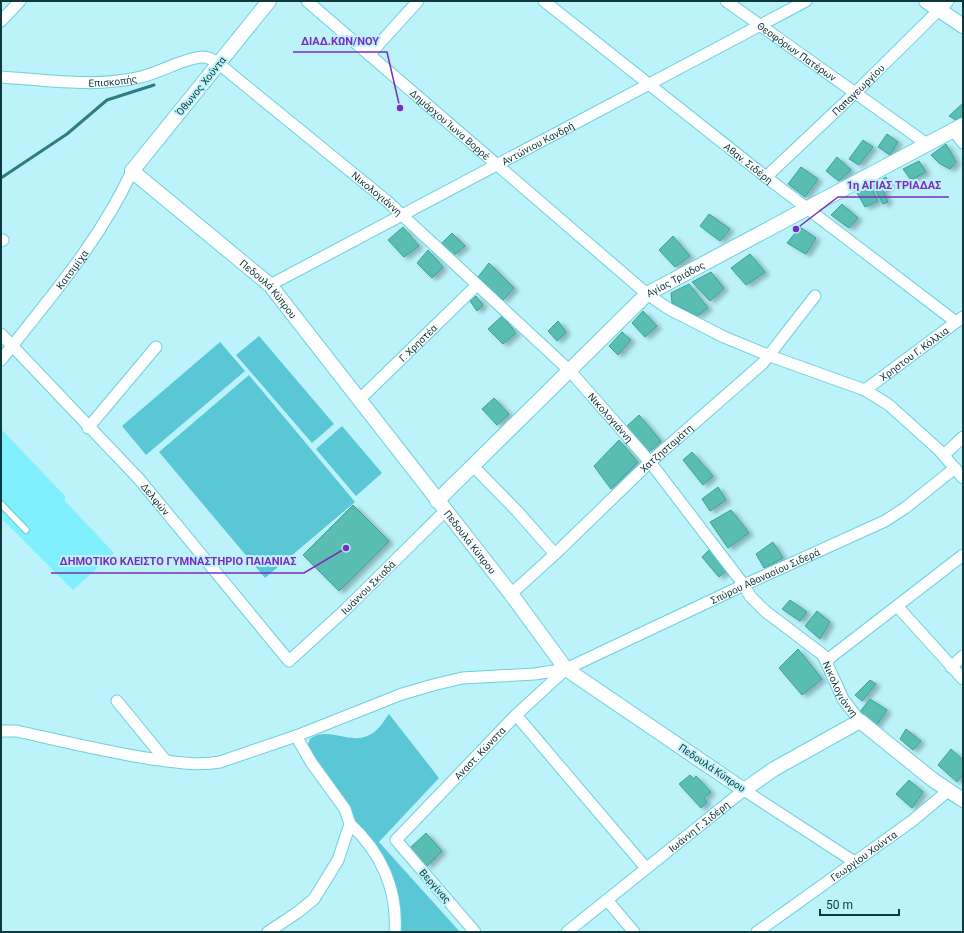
<svg xmlns="http://www.w3.org/2000/svg" width="964" height="933" viewBox="0 0 964 933" font-family="Roboto,sans-serif">
<style>
.built{fill:#80f0fe}
.green{fill:#59c7d5}
.lines{fill:none;stroke-linecap:round;stroke-linejoin:round}
.stream{stroke:#2f7c85;stroke-width:3}
.building{fill:#5abdb2;stroke:#3ba197;filter:url(#shadow)}
.service-casing{stroke:#6ed0dd;stroke-width:8}
.minor-casing{stroke:#6ed0dd;stroke-width:13}
.tertiary-casing{stroke:#6ed0dd;stroke-width:16}
.service{stroke:#fff;stroke-width:5.5}
.minor{stroke:#fff;stroke-width:11}
.tertiary{stroke:#fff;stroke-width:14}
.labels{text-anchor:middle;dominant-baseline:central;stroke-width:4;stroke-linejoin:round;paint-order:stroke}
.street-label{font-size:10px;fill:#0d393e;stroke:#bcf3fa}
.leader{fill:none;stroke:#7b2cbf;stroke-width:1.5}
.callout-dot{fill:#7b2cbf;stroke:#bcf3fa;stroke-width:1.5}
.callout-label{font-size:11px;text-anchor:middle;font-weight:bold;fill:#7b2cbf;stroke:#bcf3fa;stroke-width:4;stroke-linejoin:round;paint-order:stroke}
</style>
<defs>
<filter id="shadow"><feDropShadow dx="4.5" dy="2.5" stdDeviation="2" flood-color="#0004"/></filter>
</defs>
<rect width="100%" height="100%" fill="#bcf3fa"/>
<!-- built -->
<polygon class="built" points="1,429 65,496 65,501 114,553 73,590 1,518"/>
<!-- green -->
<g class="green">
<polygon points="259,336 334,424 312,443 236,355"/>
<polygon points="220,342 245,371 146,455 122,426"/>
<polygon points="249,375 355,502 265,578 159,452"/>
<polygon points="342,426 382,473 356,496 316,449"/>
<path d="M 389,714 L 439,778 L 379,842 L 460,932 L 398,932 L 377,855 L 306,750 L 310,739 C 327,726 348,744 367,736 C 377,733 383,722 389,714 Z"/>
</g>
<g class="lines">
<!-- stream -->
<polyline class="stream" points="1,178 67,134 107,100 154,85"/>
</g>
<!-- building -->
<g class="building">
<polygon points="963,103 963,116 956,120 949,116"/>
<polygon points="887,134 898,142 890,155 878,147"/>
<polygon points="863,140 873,147 859,165 849,159"/>
<polygon points="946,144 956,162 950,169 939,163 931,155"/>
<polygon points="837,157 851,170 839,181 826,171"/>
<polygon points="919,161 926,172 911,180 903,169"/>
<polygon points="801,167 818,179 805,197 788,184"/>
<polygon points="886,177 890,186 883,190 888,202 883,204 873,185"/>
<polygon points="870,185 878,201 865,207 857,193"/>
<polygon points="842,204 858,218 849,228 831,215"/>
<polygon points="709,214 730,229 720,241 700,226"/>
<polygon points="403,227 419,246 404,257 388,240"/>
<polygon points="800,227 816,238 806,254 787,243"/>
<polygon points="452,233 465,246 454,255 442,243"/>
<polygon points="673,236 690,256 675,267 659,250"/>
<polygon points="428,250 443,267 432,278 417,263"/>
<polygon points="750,254 765,272 746,285 731,268"/>
<polygon points="489,263 514,288 503,300 478,277"/>
<polygon points="711,272 724,288 710,301 692,282"/>
<polygon points="689,284 708,308 697,316 672,303 671,293"/>
<polygon points="476,296 483,305 477,311 470,301"/>
<polygon points="643,311 657,326 645,337 632,323"/>
<polygon points="502,316 516,333 503,344 488,329"/>
<polygon points="558,321 566,332 557,341 548,331"/>
<polygon points="622,332 631,340 618,355 609,346"/>
<polygon points="494,398 509,414 497,425 482,409"/>
<polygon points="639,415 661,441 649,452 626,427"/>
<polygon points="619,440 638,462 611,489 594,466"/>
<polygon points="692,452 713,476 703,485 683,460"/>
<polygon points="718,487 726,500 710,511 702,499"/>
<polygon points="353,505 389,541 339,591 303,555"/>
<polygon points="731,510 749,533 728,548 710,522"/>
<polygon points="773,542 783,558 764,568 756,554"/>
<polygon points="712,547 728,569 719,577 702,557"/>
<polygon points="790,600 807,612 800,621 782,609"/>
<polygon points="817,611 830,622 820,639 805,626"/>
<polygon points="798,649 822,679 802,695 779,668"/>
<polygon points="870,680 876,684 862,701 855,695"/>
<polygon points="870,699 887,710 876,726 859,713"/>
<polygon points="906,729 921,741 913,750 900,739"/>
<polygon points="951,749 963,760 963,774 957,782 938,765"/>
<polygon points="690,775 694,779 696,776 711,792 704,798 707,802 701,808 679,784"/>
<polygon points="909,780 923,792 912,808 896,794"/>
<polygon points="426,833 442,851 427,866 410,848"/>
</g>
<g class="lines">
<defs>
<polyline id="service" points="1,504 26,530"/>
<g id="minor">
<path id="s1" d="M 307,1 L 647,294 L 669,309 L 724,337 L 770,356 L 865,390 L 889,405 L 939,450 L 963,478"/>
<path id="s2" d="M 544,1 L 766,177 L 956,322"/>
<path id="s3" d="M 726,1 L 927,144"/>
<polyline points="1,21 20,1"/>
<polyline points="369,55 418,1"/>
<path id="s4" d="M 1,77 C 48,80 94,88 141,77 C 158,73 188,57 202,57 C 209,57 214,60 219,64 L 387,201 L 570,371 L 650,462 L 744,585 L 750,596 L 765,611 L 823,655 L 843,699 L 860,721"/>
<polyline points="953,130 963,143"/>
<path id="s5" d="M 766,177 L 855,93 L 948,1"/>
<polyline points="1,241 3,240"/>
<path id="s6" d="M 270,285 L 806,1"/>
<path id="s7" d="M 1,334 L 139,479 L 289,661 L 345,610 L 445,511"/>
<path id="s8" d="M 1,360 C 48,300 100,241 132,171"/>
<path id="s9" d="M 865,390 L 963,317"/>
<path id="s10" d="M 359,400 L 477,285"/>
<polyline points="88,428 156,347"/>
<polyline points="944,455 963,437"/>
<polyline points="473,466 517,511 555,554"/>
<path id="s11" d="M 511,594 L 555,554 L 650,462 L 763,363 L 815,296"/>
<polyline points="897,606 963,679"/>
<polyline points="827,660 963,555"/>
<polyline points="951,667 963,656"/>
<polyline points="117,701 166,761"/>
<polyline points="516,715 646,868"/>
<path id="s12" d="M 1,731 L 17,731 C 62,741 107,752 152,759 C 175,762 197,766 220,762 L 296,736 L 402,694 L 433,685 L 462,678 L 535,674 L 566,669 L 744,585 L 885,521 L 905,508 L 955,468"/>
<path d="M 350,824 C 381,852 398,890 395,932"/>
<polyline points="607,900 634,932"/>
<polyline points="268,932 298,912 314,899 338,860 350,824 345,809 311,762 296,736"/>
<path id="s13" d="M 475,932 L 396,840 L 516,715 L 566,669"/>
<path id="s14" d="M 567,932 L 744,790 L 853,861"/>
<path id="s15" d="M 757,932 L 912,821 L 948,791"/>
</g>
<g id="tertiary">
<path id="s16" d="M 269,1 L 132,171 L 270,285 L 511,594 L 566,669 L 744,790 L 774,769 L 860,721 L 933,780 L 963,800"/>
<polyline points="926,1 963,26"/>
<path id="s17" d="M 437,501 L 647,294 L 963,125"/>
</g>
</defs>
<!-- service casing -->
<use href="#service" class="service-casing"/>
<!-- minor casing -->
<use href="#minor" class="minor-casing"/>
<!-- tertiary casing -->
<use href="#tertiary" class="tertiary-casing"/>
<!-- service -->
<use href="#service" class="service"/>
<!-- minor -->
<use href="#minor" class="minor"/>
<!-- tertiary -->
<use href="#tertiary" class="tertiary"/>
</g>
<g class="labels">
<!-- street labels -->
<g class="street-label">
<text stroke="none"><textPath href="#s3" startOffset="87">Θεοφόρων Πατέρων</textPath></text>
<text stroke="none"><textPath href="#s4" startOffset="112">Επισκοπής</textPath></text>
<text transform="translate(201 86) rotate(-51)">Όθωνος Χούντα</text>
<text stroke="none"><textPath href="#s5" startOffset="127">Παπαγεωργίου</textPath></text>
<text stroke="none"><textPath href="#s1" startOffset="189">Δημάρχου Ίωνα Βορρέ</textPath></text>
<text stroke="none"><textPath href="#s6" startOffset="303">Αντώνιου Κανδρή</textPath></text>
<text stroke="none"><textPath href="#s2" startOffset="261">Αθαν. Σιδέρη</textPath></text>
<text stroke="none"><textPath href="#s4" startOffset="428">Νικολογιάννη</textPath></text>
<text stroke="none"><textPath href="#s8" startOffset="115">Κατσιμίχα</textPath></text>
<text stroke="none"><textPath href="#s17" startOffset="327">Αγίας Τριάδος</textPath></text>
<text stroke="none"><textPath href="#s16" startOffset="399">Πεδουλά Κύπρου</textPath></text>
<text stroke="none"><textPath href="#s10" startOffset="82">Γ. Χρηστέα</textPath></text>
<text stroke="none"><textPath href="#s9" startOffset="61">Χρηστου Γ. Κόλλια</textPath></text>
<text stroke="none"><textPath href="#s4" startOffset="752">Νικολογιάννη</textPath></text>
<text stroke="none"><textPath href="#s11" startOffset="213">Χατζησταμάτη</textPath></text>
<text stroke="none"><textPath href="#s7" startOffset="226">Δελφών</textPath></text>
<text stroke="none"><textPath href="#s16" startOffset="723">Πεδουλά Κύπρου</textPath></text>
<text stroke="none"><textPath href="#s12" startOffset="803">Σπύρου Αθανασίου Σιδερά</textPath></text>
<text stroke="none"><textPath href="#s7" startOffset="544">Ιωάννου Σκιαδά</textPath></text>
<text stroke="none"><textPath href="#s4" startOffset="1111">Νικολογιάννη</textPath></text>
<text stroke="none"><textPath href="#s13" startOffset="242">Αναστ. Κώνστα</textPath></text>
<text transform="translate(712 768) rotate(34)">Πεδουλά Κύπρου</text>
<text stroke="none"><textPath href="#s14" startOffset="169">Ιωάννη Γ. Σιδέρη</textPath></text>
<text stroke="none"><textPath href="#s15" startOffset="131">Γεωργίου Χούντα</textPath></text>
<text transform="translate(435 886) rotate(49)">Βεργίνας</text>
</g>
</g>
<!-- callouts -->
<path class="leader" d="M400 108L387 52H293M796 229L838 197H949M346 548L304 573H51"/>
<g class="callout-dot">
<circle cx="400" cy="108" r="4"/>
<circle cx="796" cy="229" r="4"/>
<circle cx="346" cy="548" r="4"/>
</g>
<g class="callout-label">
<text x="340" y="45">ΔΙΑΔ.ΚΩΝ/ΝΟΥ</text>
<text x="894" y="189">1η ΑΓΙΑΣ ΤΡΙΑΔΑΣ</text>
<text x="178" y="565">ΔΗΜΟΤΙΚΟ ΚΛΕΙΣΤΟ ΓΥΜΝΑΣΤΗΡΙΟ ΠΑΙΑΝΙΑΣ</text>
</g>
<!-- border -->
<rect width="964" height="933" fill="none" stroke="#0d393e" stroke-width="4"/>
<!-- scale -->
<path d="M820 909v6h79v-6" fill="none" stroke="#0d393e" stroke-width="2"/>
<text x="826" y="909" font-size="12" fill="#0d393e" stroke="#bcf3fa" stroke-width="3" paint-order="stroke">50 m</text>
</svg>
